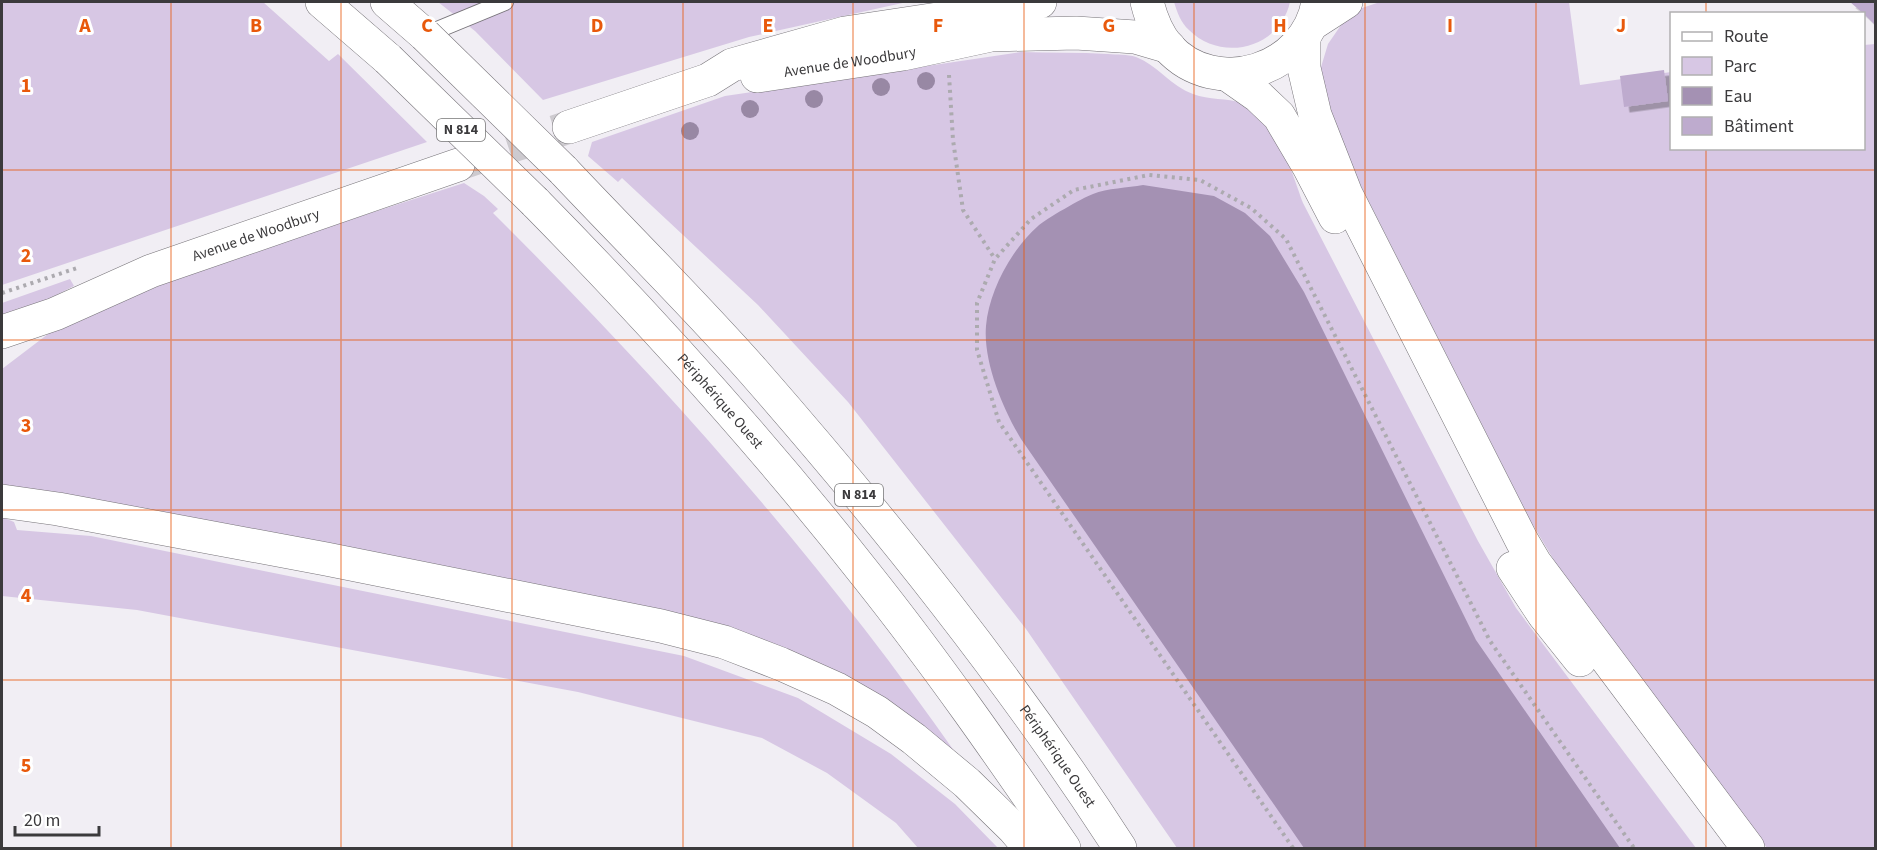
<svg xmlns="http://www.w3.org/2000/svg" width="1877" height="850" viewBox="0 0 1877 850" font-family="'Source Sans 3',sans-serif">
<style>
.green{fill:#d7c7e4}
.water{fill:#a491b3}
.building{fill:#beabce;filter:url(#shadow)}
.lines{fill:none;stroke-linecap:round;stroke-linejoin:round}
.tertiary-tunnel{stroke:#cdcacf;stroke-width:33;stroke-dasharray:33 16;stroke-linecap:butt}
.service-casing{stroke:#767378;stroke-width:18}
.tertiary-casing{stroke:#767378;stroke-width:34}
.trunk-casing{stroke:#767378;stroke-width:34}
.path{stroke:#acaaaf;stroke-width:4;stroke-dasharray:3 4.5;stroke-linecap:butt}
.service{stroke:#fff;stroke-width:16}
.tertiary{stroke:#fff;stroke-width:33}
.trunk{stroke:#fff;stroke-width:33}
.trunk-bridge-casing{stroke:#767378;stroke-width:34;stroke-linecap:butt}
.trunk-bridge{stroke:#fff;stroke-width:33}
.tree{fill:#9888a4}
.grid{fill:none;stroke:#e8590c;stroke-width:1.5;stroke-opacity:0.55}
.labels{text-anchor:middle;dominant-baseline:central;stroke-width:6;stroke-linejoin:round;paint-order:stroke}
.shield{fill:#fff;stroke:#767576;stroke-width:1.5}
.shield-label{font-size:14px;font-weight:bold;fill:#3b3a3c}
.street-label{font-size:15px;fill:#3b3a3c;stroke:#fff}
.grid-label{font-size:20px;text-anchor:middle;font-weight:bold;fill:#e8590c;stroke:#fff;stroke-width:6;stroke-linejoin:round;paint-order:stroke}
</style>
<defs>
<filter id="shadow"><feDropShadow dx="5.5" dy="5.5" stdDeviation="0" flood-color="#0004"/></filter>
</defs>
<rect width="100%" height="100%" fill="#f1eef4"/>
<!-- green -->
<g class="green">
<polygon points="2,2 263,2 329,61 338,54 427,142 2,285"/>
<polygon points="438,2 907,2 749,37 543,100 475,31"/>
<path d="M 1174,2 L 1290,2 C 1280,48 1222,63 1189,30 C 1181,23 1177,12 1174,2 Z"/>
<polygon points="1380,2 1569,2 1580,85 1671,72 1672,148 1864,148 1864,45 1875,44 1875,848 1767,848 1579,602 1530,520 1326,117 1318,77 1328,44 1350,12"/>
<path d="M 1021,52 C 1050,53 1079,52 1108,54 C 1117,55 1127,54 1136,57 C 1157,65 1171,86 1193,94 C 1209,100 1227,98 1242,103 C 1276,115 1292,173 1303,203 L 1478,541 L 1516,608 L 1696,848 L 1177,848 L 1026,629 L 848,402 L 758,305 L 622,178 L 618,182 L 588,156 L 592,142 L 725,96 Z"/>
<path d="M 464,183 L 484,196 L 498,209 L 493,213 C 662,381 821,560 957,755 L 822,672 L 2,489 L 2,369 L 52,331 L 203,267 Z"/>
<polygon points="70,279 74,286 2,323 2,303"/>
<polygon points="2,517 14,522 17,530 91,536 684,656 798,698 891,754 955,804 998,848 918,848 896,823 827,773 762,738 578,692 137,610 2,596"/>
</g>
<!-- water -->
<path class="water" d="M 1143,185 L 1214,196 L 1245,213 L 1270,236 L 1304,292 L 1476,640 L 1620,848 L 1304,848 L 1021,439 C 1003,409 983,362 986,326 C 989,291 1011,250 1038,226 C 1046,219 1082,198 1093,194 C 1107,188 1128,188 1143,185 Z"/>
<!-- building -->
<g class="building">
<polygon points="1850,2 1876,2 1876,26 1864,14"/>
<polygon points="1664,70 1668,101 1624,107 1620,76"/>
</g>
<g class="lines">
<!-- tertiary-tunnel -->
<polyline class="tertiary-tunnel" points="462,163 569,127"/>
<defs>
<polyline id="service" points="425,35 505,2"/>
<g id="tertiary">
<path d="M 1147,2 C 1151,18 1157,34 1168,47 C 1216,100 1307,70 1318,2"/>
<polyline points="1312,24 1346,2"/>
<path id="s1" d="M 757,76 L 903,54 L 991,35 L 1076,33 L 1135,37 L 1169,47"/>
<polyline points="569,127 708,80 732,65 845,33 991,11 1040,2"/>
<path id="s2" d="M 2,332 L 55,314 L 151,271 L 458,165"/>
</g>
<g id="trunk">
<polyline points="322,2 388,59"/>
<polyline points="387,2 425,35"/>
<polyline points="1304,38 1304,68 1315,115 1346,194 1522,541 1535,563 1748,848"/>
<polyline points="1228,75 1258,96 1279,116 1309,167 1335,217"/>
<path id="s3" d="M 563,170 C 626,237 692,302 753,371 C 885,522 1011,679 1120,848"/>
<path id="s4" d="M 535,202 C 652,321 764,445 867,576 C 937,664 1001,756 1064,848"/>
<polyline points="2,501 58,509 326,559 661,626 724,642 781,664 837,689 877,712 914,739 967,783 1014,829 1030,848"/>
<polyline points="1513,568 1544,615 1580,660"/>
</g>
</defs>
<!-- service casing -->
<use href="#service" class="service-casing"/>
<!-- tertiary casing -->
<use href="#tertiary" class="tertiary-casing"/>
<!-- trunk casing -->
<use href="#trunk" class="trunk-casing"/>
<!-- path -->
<g class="path">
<polyline points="949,75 953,140 963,210 995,259"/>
<polyline points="2,293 80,267"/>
<polyline points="1293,848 999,422 977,350 977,303 995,259 1031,219 1074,190 1149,175 1200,180 1251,208 1286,239 1490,641 1634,848"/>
</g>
<!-- service -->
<use href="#service" class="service"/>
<!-- tertiary -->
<use href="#tertiary" class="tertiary"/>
<!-- trunk -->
<use href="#trunk" class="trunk"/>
<defs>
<g id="trunk-bridge">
<polyline points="425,35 563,170"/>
<polyline points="388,59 535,202"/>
</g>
</defs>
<!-- trunk-bridge casing -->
<use href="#trunk-bridge" class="trunk-bridge-casing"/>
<!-- trunk-bridge -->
<use href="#trunk-bridge" class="trunk-bridge"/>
</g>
<!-- trees -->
<g class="tree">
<circle cx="926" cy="81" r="9"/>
<circle cx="881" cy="87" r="9"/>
<circle cx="814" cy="99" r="9"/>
<circle cx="750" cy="109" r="9"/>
<circle cx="690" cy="131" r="9"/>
</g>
<!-- grid -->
<path class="grid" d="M 171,2 L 171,848M 341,2 L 341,848M 512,2 L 512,848M 683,2 L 683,848M 853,2 L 853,848M 1024,2 L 1024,848M 1194,2 L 1194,848M 1365,2 L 1365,848M 1536,2 L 1536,848M 1706,2 L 1706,14M 1706,148 L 1706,848M 2,170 L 1876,170M 2,340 L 1876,340M 2,510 L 1876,510M 2,680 L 1876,680"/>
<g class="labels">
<!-- shield labels -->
<g class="shield">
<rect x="437" y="119" width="48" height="22" rx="4.5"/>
<rect x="835" y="484" width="48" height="22" rx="4.5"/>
</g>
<g class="shield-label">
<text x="461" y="130">N 814</text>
<text x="859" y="495">N 814</text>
</g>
<!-- street labels -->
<g class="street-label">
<text stroke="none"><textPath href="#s1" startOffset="94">Avenue de Woodbury</textPath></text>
<text stroke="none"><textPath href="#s2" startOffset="272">Avenue de Woodbury</textPath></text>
<text stroke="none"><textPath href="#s4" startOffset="272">Périphérique Ouest</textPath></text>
<text stroke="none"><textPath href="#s3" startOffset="768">Périphérique Ouest</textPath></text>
</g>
</g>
<g class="grid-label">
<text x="85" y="32">A</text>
<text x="256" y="32">B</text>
<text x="427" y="32">C</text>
<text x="597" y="32">D</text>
<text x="768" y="32">E</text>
<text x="938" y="32">F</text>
<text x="1109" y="32">G</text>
<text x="1280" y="32">H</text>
<text x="1450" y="32">I</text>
<text x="1621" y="32">J</text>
<text x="26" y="92">1</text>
<text x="26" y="262">2</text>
<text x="26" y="432">3</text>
<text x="26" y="602">4</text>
<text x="26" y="772">5</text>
</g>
<!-- border -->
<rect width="1877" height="850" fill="none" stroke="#3b3a3c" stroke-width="6"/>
<!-- legend -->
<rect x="1670" y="12" width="195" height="138" fill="#ffffff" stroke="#b1b0b1" stroke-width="1.5"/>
<rect x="1682" y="32" width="30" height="9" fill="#ffffff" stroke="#b1b0b1" stroke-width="1.5"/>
<text x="1724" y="42" font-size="18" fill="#3b3a3c">Route</text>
<rect x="1682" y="57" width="30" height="18" fill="#d7c7e4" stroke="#b1b0b1" stroke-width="1.5"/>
<text x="1724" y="72" font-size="18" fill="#3b3a3c">Parc</text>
<rect x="1682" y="87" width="30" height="18" fill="#a491b3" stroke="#b1b0b1" stroke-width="1.5"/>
<text x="1724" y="102" font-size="18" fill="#3b3a3c">Eau</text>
<rect x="1682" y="117" width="30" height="18" fill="#beabce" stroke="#b1b0b1" stroke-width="1.5"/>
<text x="1724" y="132" font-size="18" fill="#3b3a3c">Bâtiment</text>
<!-- scale -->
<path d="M15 826v9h84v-9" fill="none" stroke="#3b3a3c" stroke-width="3"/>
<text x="24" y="826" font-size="18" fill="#3b3a3c" stroke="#ffffff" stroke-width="4.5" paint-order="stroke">20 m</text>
</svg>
